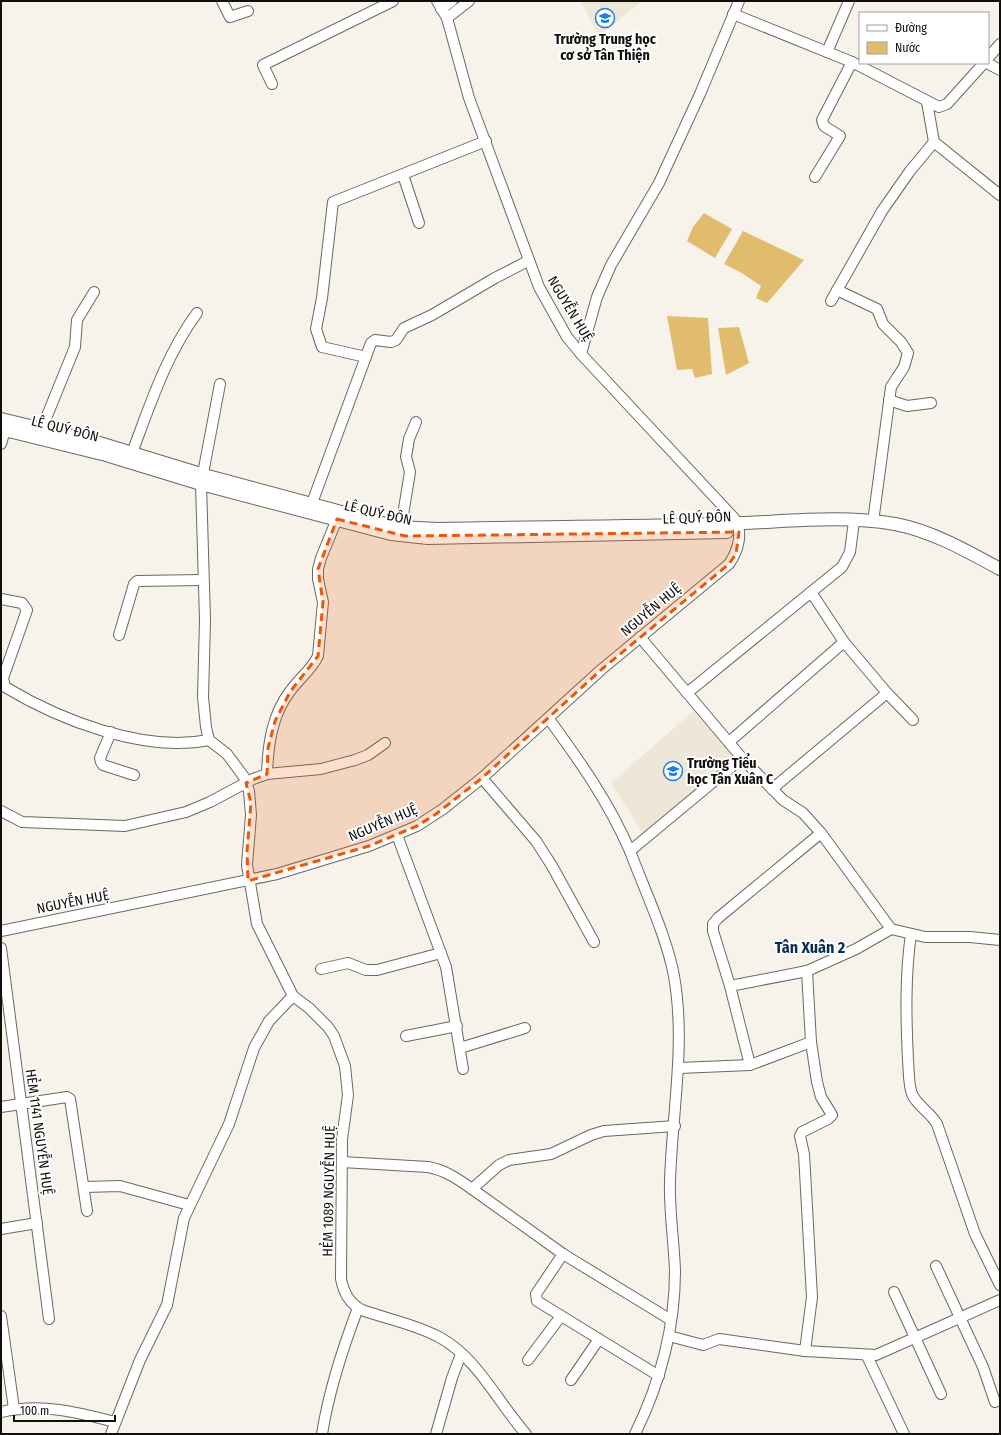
<svg xmlns="http://www.w3.org/2000/svg" width="1001" height="1435" viewBox="0 0 1001 1435" font-family="'Fira Sans Condensed',sans-serif">
<style>
.built{fill:#eee7d8}
.water{fill:#e1bc6f}
.lines{fill:none;stroke-linecap:round;stroke-linejoin:round}
.minor-casing{stroke:#6b6861;stroke-width:12}
.major-casing{stroke:#6b6861;stroke-width:14}
.minor{stroke:#fff;stroke-width:10}
.major{stroke:#fff;stroke-width:12}
.marked{fill:#e8590c;fill-opacity:0.2;stroke:#e8590c;stroke-width:3;stroke-dasharray:8 5;stroke-linejoin:round}
.labels{text-anchor:middle;dominant-baseline:central;stroke-width:4;stroke-linejoin:round;paint-order:stroke}
.poi-label{font-size:14px;font-weight:bold;fill:#100f0c;stroke:#fff}
.street-label{font-size:14px;fill:#100f0c;stroke:#fff}
.quarter-label{font-size:16px;font-weight:bold;fill:#0a2d53;stroke:#fff}
</style>
<rect width="100%" height="100%" fill="#f7f3eb"/>
<!-- built -->
<g class="built">
<polygon points="581,1 642,1 599,36"/>
<polygon points="696,709 736,759 644,835 611,783"/>
</g>
<!-- water -->
<g class="water">
<polygon points="704,213 732,229 715,258 687,241 693,227"/>
<polygon points="743,231 804,260 767,303 756,298 761,286 742,273 724,264"/>
<polygon points="667,316 708,318 712,374 695,378 692,369 677,370"/>
<polygon points="739,327 749,363 726,375 718,328"/>
</g>
<g class="lines">
<defs>
<g id="minor">
<polyline points="222,1 230,17 248,11"/>
<polyline points="441,9 452,1"/>
<polyline points="733,14 852,62 939,107 947,104 984,63"/>
<polyline points="447,18 469,1"/>
<polyline points="827,52 849,1"/>
<polyline points="988,58 1000,44"/>
<polyline points="987,63 1000,70"/>
<polyline points="272,84 263,65 393,1"/>
<polyline points="927,102 934,142 1000,195"/>
<polyline points="403,175 419,223"/>
<polyline points="815,177 840,136 824,126 822,120 852,62"/>
<polyline points="837,290 877,309 883,324 901,342 908,353 904,367 891,387 873,522"/>
<polyline points="831,301 882,211 910,171 934,142"/>
<polyline points="581,354 597,297 611,265 659,183 700,94 739,1"/>
<polyline points="366,357 322,347 316,329 322,298 333,202 486,141"/>
<path d="M 220,384 L 201,484 L 205,620 L 203,697 L 206,727 L 209,740 L 227,754 L 244,777 L 249,791 L 251,815 L 247,865 L 257,924 L 293,996 L 309,1008 L 328,1027 L 334,1036 L 345,1066 L 348,1095 L 342,1139 L 341,1279 C 344,1293 349,1303 362,1310 C 387,1319 415,1324 439,1337 C 478,1358 498,1403 526,1434"/>
<polyline points="889,400 907,406 931,403"/>
<polyline points="42,428 75,347 77,320 94,292"/>
<polyline points="1,444 5,430"/>
<path d="M 132,453 C 150,405 166,355 197,313"/>
<polyline points="312,503 371,343 375,340 391,342 396,340 404,328 432,315 495,278 528,261"/>
<polyline points="401,527 410,472 406,457 409,439 416,422"/>
<polyline points="811,592 844,642"/>
<path d="M 1,599 L 22,603 L 27,610 L 3,678 L 5,687 C 60,720 144,753 209,740"/>
<polyline points="119,635 134,584 137,581 203,580"/>
<polyline points="640,637 742,758 783,800 803,813 821,833 891,929 925,937 970,937 1000,940"/>
<polyline points="687,693 842,567 850,552 854,521"/>
<polyline points="887,693 913,720"/>
<path d="M 549,719 C 581,763 608,801 630,851 L 742,758"/>
<polyline points="111,732 100,758 101,762 103,765 134,775"/>
<polyline points="729,742 844,642 887,693 772,789"/>
<path d="M 267,774 C 268,744 272,714 291,690 C 300,678 312,669 318,656 L 323,602 L 318,579 L 318,569 L 321,558 L 337,519"/>
<polyline points="482,778 536,841 552,866 594,942"/>
<polyline points="1,811 22,822 125,826 186,812 210,802 253,779 267,774 321,769 355,760 368,755 385,743"/>
<polyline points="397,835 446,967 463,1069"/>
<path d="M 630,851 C 644,889 667,937 674,976 C 686,1044 672,1113 670,1181 C 669,1211 674,1241 675,1271 C 675,1328 660,1383 635,1434"/>
<path d="M 1,931 L 277,874 L 369,846 L 417,826 L 443,809 L 482,778 L 602,669 L 729,564 C 738,551 744,532 734,518 L 581,354 L 567,337 L 539,287 L 469,98 L 447,18 L 437,1"/>
<path d="M 911,934 C 905,976 906,1018 908,1060 C 909,1070 908,1087 913,1096 C 919,1107 930,1112 937,1124 L 975,1234 L 1000,1285"/>
<polyline points="1,948 49,1319"/>
<polyline points="321,969 348,963 366,970 377,970 441,953"/>
<polyline points="730,986 807,971 856,949 891,929"/>
<polyline points="406,1036 457,1026"/>
<polyline points="460,1048 525,1028"/>
<polyline points="750,1065 730,986 713,931 713,924 718,918 821,833"/>
<polyline points="679,1068 750,1065 811,1042"/>
<polyline points="1,1107 67,1097 70,1099 87,1211"/>
<path d="M 342,1162 L 428,1167 C 445,1170 458,1179 472,1189 L 499,1165 L 509,1160 L 551,1154 L 591,1135 L 604,1131 L 675,1126"/>
<polyline points="85,1187 120,1186 189,1205"/>
<polyline points="472,1189 563,1254 671,1320"/>
<polyline points="1,1229 37,1223"/>
<polyline points="563,1254 536,1294 537,1301 659,1376"/>
<polyline points="936,1266 983,1367 995,1402"/>
<polyline points="894,1292 941,1394"/>
<polyline points="1,1316 14,1409"/>
<polyline points="669,1336 703,1345 719,1339 805,1351 876,1355 1000,1300"/>
<polyline points="805,1351 812,1297 804,1154 800,1136 802,1132 828,1119 832,1115 821,1097 817,1082 811,1042 807,971"/>
<polyline points="867,1356 904,1434"/>
<polyline points="528,1360 561,1316"/>
<polyline points="571,1380 599,1339"/>
<path d="M 1,1412 C 41,1403 77,1412 115,1422"/>
<polyline points="111,1434 140,1360 167,1305 184,1218 229,1124 254,1048 269,1021 293,996"/>
<path d="M 322,1434 C 329,1390 342,1350 358,1308"/>
<polyline points="436,1434 452,1378 461,1354"/>
</g>
<g id="major">
<path d="M 1,419 L 93,441 L 204,475 L 397,527 L 438,529 C 531,527 625,527 719,524 C 777,523 837,514 895,524 C 932,531 967,551 1000,569"/>
<polyline points="1,429 106,455 201,484 391,534 428,538 727,532"/>
</g>
</defs>
<!-- minor casing -->
<use href="#minor" class="minor-casing"/>
<!-- major casing -->
<use href="#major" class="major-casing"/>
<!-- minor -->
<use href="#minor" class="minor"/>
<!-- major -->
<use href="#major" class="major"/>
</g>
<!-- marked area -->
<path class="marked" d="M 337,519 L 405,536 L 739,532 L 736,554 L 729,564 L 602,669 L 482,778 L 436,814 L 417,826 L 369,846 L 248,881 L 247,851 L 251,803 L 246,783 L 267,774 L 268,748 L 275,721 L 290,692 L 318,656 L 323,602 L 318,569 Z"/>
<!-- icons -->
<defs>
<symbol id="school-ring" viewBox="-11 -11 22 22"><circle r="9.5" fill="#fff" stroke="#197fe7" stroke-width="1.5"/><path d="M0-5L7-2L0 1L-7-2ZM-4 1L0 2.5L4 1V4Q0 6-4 4Z" fill="#197fe7"/></symbol>
</defs>
<g fill-rule="evenodd">
<use href="#school-ring" x="594" y="7" width="22" height="22"/>
<use href="#school-ring" x="662" y="760" width="22" height="22"/>
</g>
<g class="labels">
<!-- poi labels -->
<g class="poi-label">
<text x="605" y="39">Trường Trung học<tspan x="605" dy="16">cơ sở Tân Thiện</tspan></text>
<text x="687" y="763" text-anchor="start">Trường Tiểu<tspan x="687" dy="16">học Tân Xuân C</tspan></text>
</g>
<!-- street labels -->
<g class="street-label">
<text transform="translate(570 309) rotate(59)">NGUYỄN HUỆ</text>
<text transform="translate(65 429) rotate(14)">LÊ QUÝ ĐÔN</text>
<text transform="translate(378 513) rotate(13)">LÊ QUÝ ĐÔN</text>
<text transform="translate(697 518) rotate(-2)">LÊ QUÝ ĐÔN</text>
<text transform="translate(651 610) rotate(-40)">NGUYỄN HUỆ</text>
<text transform="translate(383 823) rotate(-23)">NGUYỄN HUỆ</text>
<text transform="translate(73 902) rotate(-11)">NGUYỄN HUỆ</text>
<text transform="translate(39 1132) rotate(82)">HẺM 1141 NGUYỄN HUỆ</text>
<text transform="translate(329 1191) rotate(-89)">HẺM 1089 NGUYỄN HUỆ</text>
</g>
<!-- quarter labels -->
<g class="quarter-label">
<text x="810" y="947">Tân Xuân 2</text>
</g>
</g>
<!-- border -->
<rect width="1001" height="1435" fill="none" stroke="#100f0c" stroke-width="4"/>
<!-- legend -->
<rect x="859" y="12" width="130" height="52" fill="#ffffff" stroke="#9f9f9e"/>
<rect x="867" y="25" width="20" height="6" fill="#ffffff" stroke="#9f9f9e"/>
<text x="895" y="32" font-size="12" fill="#100f0c">Đường</text>
<rect x="867" y="42" width="20" height="12" fill="#e1bc6f" stroke="#9f9f9e"/>
<text x="895" y="52" font-size="12" fill="#100f0c">Nước</text>
<!-- scale -->
<path d="M14 1415v6h101v-6" fill="none" stroke="#100f0c" stroke-width="2"/>
<text x="20" y="1415" font-size="12" fill="#100f0c" stroke="#ffffff" stroke-width="3" paint-order="stroke">100 m</text>
</svg>
